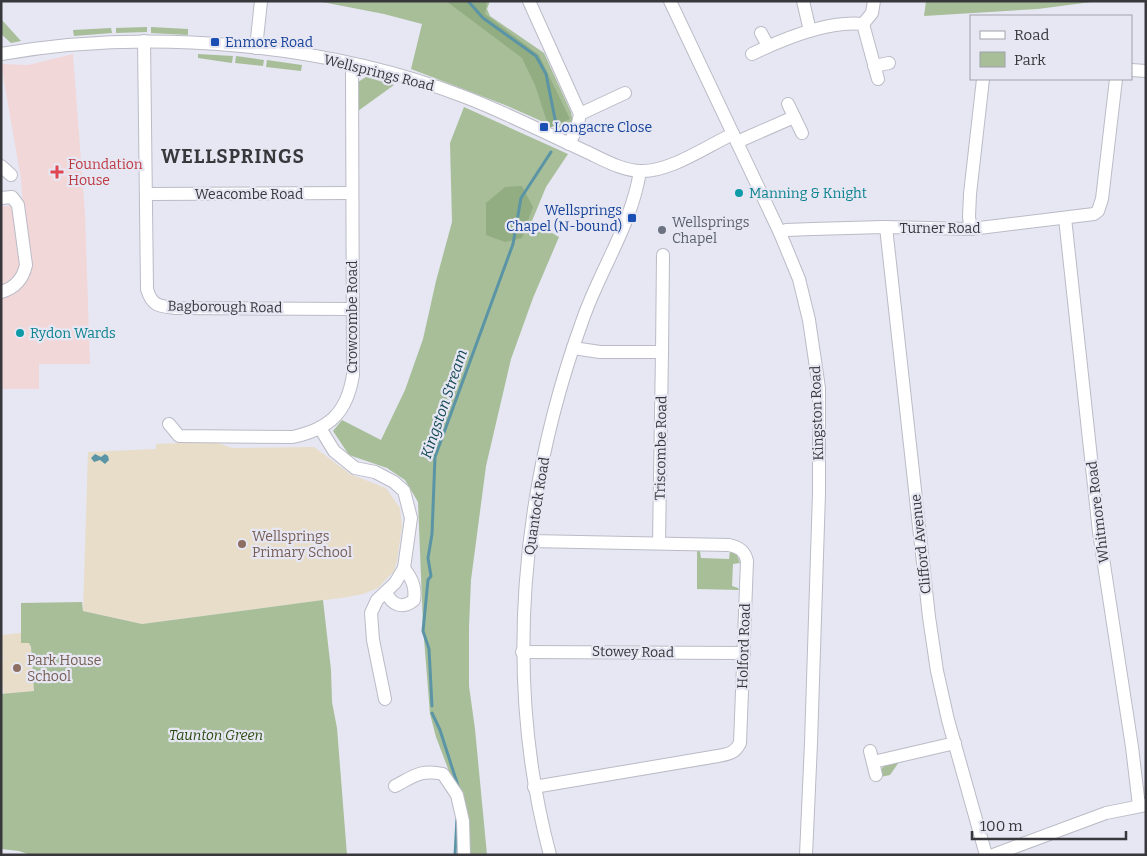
<svg xmlns="http://www.w3.org/2000/svg" width="1147" height="856" viewBox="0 0 1147 856" font-family="Bitter,serif">
<style>
.commercial{fill:#f2d7d8}
.education{fill:#e8ddc9}
.green{fill:#a7be99}
.forest{fill:#93ad83}
.water{fill:#5b95a5}
.lines{fill:none;stroke-linecap:round;stroke-linejoin:round}
.stream{stroke:#5b95a5;stroke-width:3}
.minor-casing{stroke:#babbc6;stroke-width:14}
.minor{stroke:#fff;stroke-width:12}
.transit-dot{fill:#1a4fb4;stroke:#e6e7f3;stroke-width:2}
.health-dot{fill:#e0444e;stroke:#e6e7f3;stroke-width:2}
.culture-dot{fill:#0f9aa8;stroke:#e6e7f3;stroke-width:2}
.worship-dot{fill:#6b7280;stroke:#e6e7f3;stroke-width:2}
.education-dot{fill:#8d6e63;stroke:#e6e7f3;stroke-width:2}
.labels{text-anchor:middle;dominant-baseline:central;stroke-width:4.5;stroke-linejoin:round;paint-order:stroke}
.transit-label{font-size:14px;fill:#164399;stroke:#e6e7f3;text-anchor:start}
.street-label{font-size:14px;fill:#37373c;stroke:#e6e7f3}
.health-label{font-size:14px;fill:#be3a42;stroke:#e6e7f3;text-anchor:start}
.culture-label{font-size:14px;fill:#0d838f;stroke:#e6e7f3;text-anchor:start}
.worship-label{font-size:14px;fill:#5b616d;stroke:#e6e7f3;text-anchor:start}
.education-label{font-size:14px;fill:#785e54;stroke:#e6e7f3;text-anchor:start}
.park-label{font-size:14px;font-style:italic;fill:#2a4a0d;stroke:#e6e7f3}
.water-label{font-size:15px;font-style:italic;fill:#154956;stroke:#e6e7f3}
.district-label{font-size:19px;font-weight:bold;letter-spacing:1px;fill:#37373c;stroke:#e6e7f3}
</style>
<rect width="100%" height="100%" fill="#e6e7f3"/>
<!-- commercial -->
<polygon class="commercial" points="73,54 85,213 90,364 39,364 39,389 1,389 1,206 23,206 21,179 1,64 28,65"/>
<!-- education -->
<g class="education">
<polygon points="180,443 218,443 232,448 314,447 350,474 386,488 400,508 402,526 397,561 394,571 378,588 363,594 348,597 142,624 83,611 88,452 156,449 156,444"/>
<polygon points="21,633 21,643 29,643 31,647 34,691 4,694 1,677 1,660 3,660 1,635"/>
</g>
<!-- green -->
<g class="green">
<polygon points="317,1 490,1 487,9 490,16 544,53 571,112 573,123 565,130 557,128 505,105 411,69 422,24 384,14"/>
<polygon points="926,1 1099,1 1038,9 924,16"/>
<polygon points="1,19 21,41 11,43 1,34"/>
<polygon points="147,27 147,32 116,33 116,28"/>
<polygon points="151,27 188,29 188,35 151,33"/>
<polygon points="111,28 112,33 74,36 73,30"/>
<polygon points="198,54 233,56 232,63 198,58"/>
<polygon points="236,56 264,60 263,66 235,63"/>
<polygon points="267,60 302,65 301,71 266,67"/>
<polygon points="366,77 394,85 358,111 358,82"/>
<polygon points="464,107 568,154 546,187 532,221 559,237 533,298 511,359 486,466 471,580 469,627 469,686 475,729 487,855 467,855 466,816 436,737 430,714 423,626 418,502 405,480 387,468 349,455 333,431 342,420 381,440 405,390 423,339 436,281 452,222 450,143"/>
<polygon points="697,551 700,551 701,558 729,559 730,551 737,555 740,563 733,564 732,586 738,588 739,590 697,589"/>
<polygon points="323,600 331,670 332,702 337,728 347,855 31,855 19,851 1,849 1,694 34,691 31,647 29,643 21,643 21,603 82,602 83,611 142,624"/>
<path d="M 899,762 L 890,775 L 880,777 C 881,763 886,765 899,762 Z"/>
</g>
<!-- forest -->
<g class="forest">
<polygon points="446,1 487,1 485,14 539,55 570,119 549,128 535,85 522,58"/>
<polygon points="522,186 533,207 522,238 505,242 486,235 486,203 505,187"/>
</g>
<!-- water -->
<polygon class="water" points="95,454 101,457 105,454 108,456 109,460 105,464 100,460 94,462 91,458"/>
<g class="lines">
<!-- stream -->
<g class="stream">
<polyline points="468,1 483,18 536,56 546,74 556,124"/>
<polyline points="432,706 429,649 423,631 428,580 431,576 428,558 432,534 435,457 513,244 521,198 551,152"/>
<polyline points="432,713 440,730 458,786"/>
<polyline points="455,855 457,818"/>
</g>
<defs>
<g id="minor">
<polyline points="529,1 580,114 577,128 569,144"/>
<polyline points="670,1 780,233 799,279 809,320 819,388 819,493 811,743 806,855"/>
<polyline points="803,1 810,31"/>
<polyline points="863,24 872,13 874,1"/>
<polyline points="761,33 768,46"/>
<path d="M 144,41 L 147,289 C 152,307 160,306 176,308 L 352,309"/>
<polyline points="256,48 261,1"/>
<path d="M 1,54 C 149,28 325,43 465,97 C 507,113 547,134 587,152 C 604,160 623,171 641,171 C 670,172 707,146 733,134"/>
<path d="M 752,54 C 783,39 828,20 863,24 L 878,79"/>
<polyline points="874,66 889,63"/>
<polyline points="1131,70 1146,71"/>
<polyline points="788,104 802,133"/>
<polyline points="580,114 625,93"/>
<polyline points="737,142 794,117"/>
<polyline points="1,166 11,175"/>
<polyline points="147,194 352,193"/>
<path d="M 1,198 L 12,197 L 18,205 L 26,265 C 23,279 15,288 1,292"/>
<polyline points="1065,218 1099,532 1132,747 1139,806"/>
<polyline points="886,227 929,617 937,671 948,720 986,855"/>
<polyline points="971,229 969,217 970,194 983,79"/>
<polyline points="780,233 786,230 813,229 883,227 971,229 1094,214 1098,211 1102,199 1116,79"/>
<polyline points="573,348 600,352 662,352 659,543"/>
<polyline points="662,352 663,255"/>
<path d="M 169,424 L 179,436 L 293,437 C 329,429 347,413 353,375 L 352,64"/>
<polyline points="320,428 334,451 355,468 375,472 394,482 404,491 411,518 404,568 395,583 377,600 371,613 373,640 385,699"/>
<path d="M 530,541 L 729,545 C 739,547 745,551 747,561 L 740,743 C 735,753 729,754 718,756 L 534,787"/>
<path d="M 386,592 C 392,606 403,609 414,600 C 416,587 412,579 404,568"/>
<polyline points="522,652 744,653"/>
<polyline points="870,751 876,775"/>
<polyline points="873,762 955,743"/>
<path d="M 395,786 C 414,776 421,769 443,774 L 457,795 L 463,821 L 464,855"/>
<path d="M 550,855 C 503,679 521,489 583,319 C 600,270 632,224 640,171"/>
<polyline points="993,855 1106,813 1146,805"/>
</g>
</defs>
<!-- minor casing -->
<use href="#minor" class="minor-casing"/>
<!-- minor -->
<use href="#minor" class="minor"/>
</g>
<!-- markers -->
<g class="transit-dot">
<rect x="210" y="37" width="10" height="10" rx="2.5"/>
<rect x="539" y="122" width="10" height="10" rx="2.5"/>
<rect x="627" y="213" width="10" height="10" rx="2.5"/>
</g>
<path class="health-dot" d="M54.5 164.5h5v5h5v5h-5v5h-5v-5h-5v-5h5z"/>
<g class="culture-dot">
<circle cx="739" cy="193" r="5"/>
<circle cx="20" cy="333" r="5"/>
</g>
<circle class="worship-dot" cx="662" cy="230" r="5"/>
<g class="education-dot">
<circle cx="242" cy="544" r="5"/>
<circle cx="17" cy="668" r="5"/>
</g>
<g class="labels">
<!-- transit labels -->
<g class="transit-label">
<text x="225" y="42">Enmore Road</text>
<text x="554" y="127">Longacre Close</text>
<text x="622" y="210" text-anchor="end">Wellsprings<tspan x="622" dy="16">Chapel (N-bound)</tspan></text>
</g>
<!-- street labels -->
<g class="street-label">
<text transform="translate(379 73) rotate(14)">Wellsprings Road</text>
<text x="249" y="194">Weacombe Road</text>
<text x="940" y="228">Turner Road</text>
<text transform="translate(225 307) rotate(1)">Bagborough Road</text>
<text transform="translate(352 317) rotate(-90)">Crowcombe Road</text>
<text transform="translate(817 413) rotate(-92)">Kingston Road</text>
<text transform="translate(661 448) rotate(-89)">Triscombe Road</text>
<text transform="translate(537 506) rotate(-81)">Quantock Road</text>
<text transform="translate(1098 512) rotate(-97)">Whitmore Road</text>
<text transform="translate(921 544) rotate(-96)">Clifford Avenue</text>
<text transform="translate(744 646) rotate(-88)">Holford Road</text>
<text transform="translate(633 652) rotate(1)">Stowey Road</text>
</g>
<!-- health labels -->
<g class="health-label">
<text x="68" y="164">Foundation<tspan x="68" dy="16">House</tspan></text>
</g>
<!-- culture labels -->
<g class="culture-label">
<text x="749" y="193">Manning &amp; Knight</text>
<text x="30" y="333">Rydon Wards</text>
</g>
<!-- worship labels -->
<g class="worship-label">
<text x="672" y="222">Wellsprings<tspan x="672" dy="16">Chapel</tspan></text>
</g>
<!-- education labels -->
<g class="education-label">
<text x="252" y="536">Wellsprings<tspan x="252" dy="16">Primary School</tspan></text>
<text x="27" y="660">Park House<tspan x="27" dy="16">School</tspan></text>
</g>
<!-- park labels -->
<g class="park-label">
<text x="216" y="735">Taunton Green</text>
</g>
<!-- water labels -->
<g class="water-label">
<text transform="translate(444 404) rotate(-71)">Kingston Stream</text>
</g>
<!-- district labels -->
<g class="district-label">
<text x="233" y="156">WELLSPRINGS</text>
</g>
</g>
<!-- border -->
<rect width="1147" height="856" fill="none" stroke="#37373c" stroke-width="5"/>
<!-- legend -->
<rect x="970" y="15" width="162" height="65" fill="#e6e7f3" stroke="#a0a1aa"/>
<rect x="980" y="31" width="25" height="8" fill="#ffffff" stroke="#a0a1aa"/>
<text x="1014" y="40" font-size="15" fill="#37373c">Road</text>
<rect x="980" y="52" width="25" height="15" fill="#a7be99" stroke="#a0a1aa"/>
<text x="1014" y="65" font-size="15" fill="#37373c">Park</text>
<!-- scale -->
<path d="M972 831v8h154v-8" fill="none" stroke="#37373c" stroke-width="2.5"/>
<text x="980" y="831" font-size="15" fill="#37373c" stroke="#e6e7f3" stroke-width="4" paint-order="stroke">100 m</text>
</svg>
